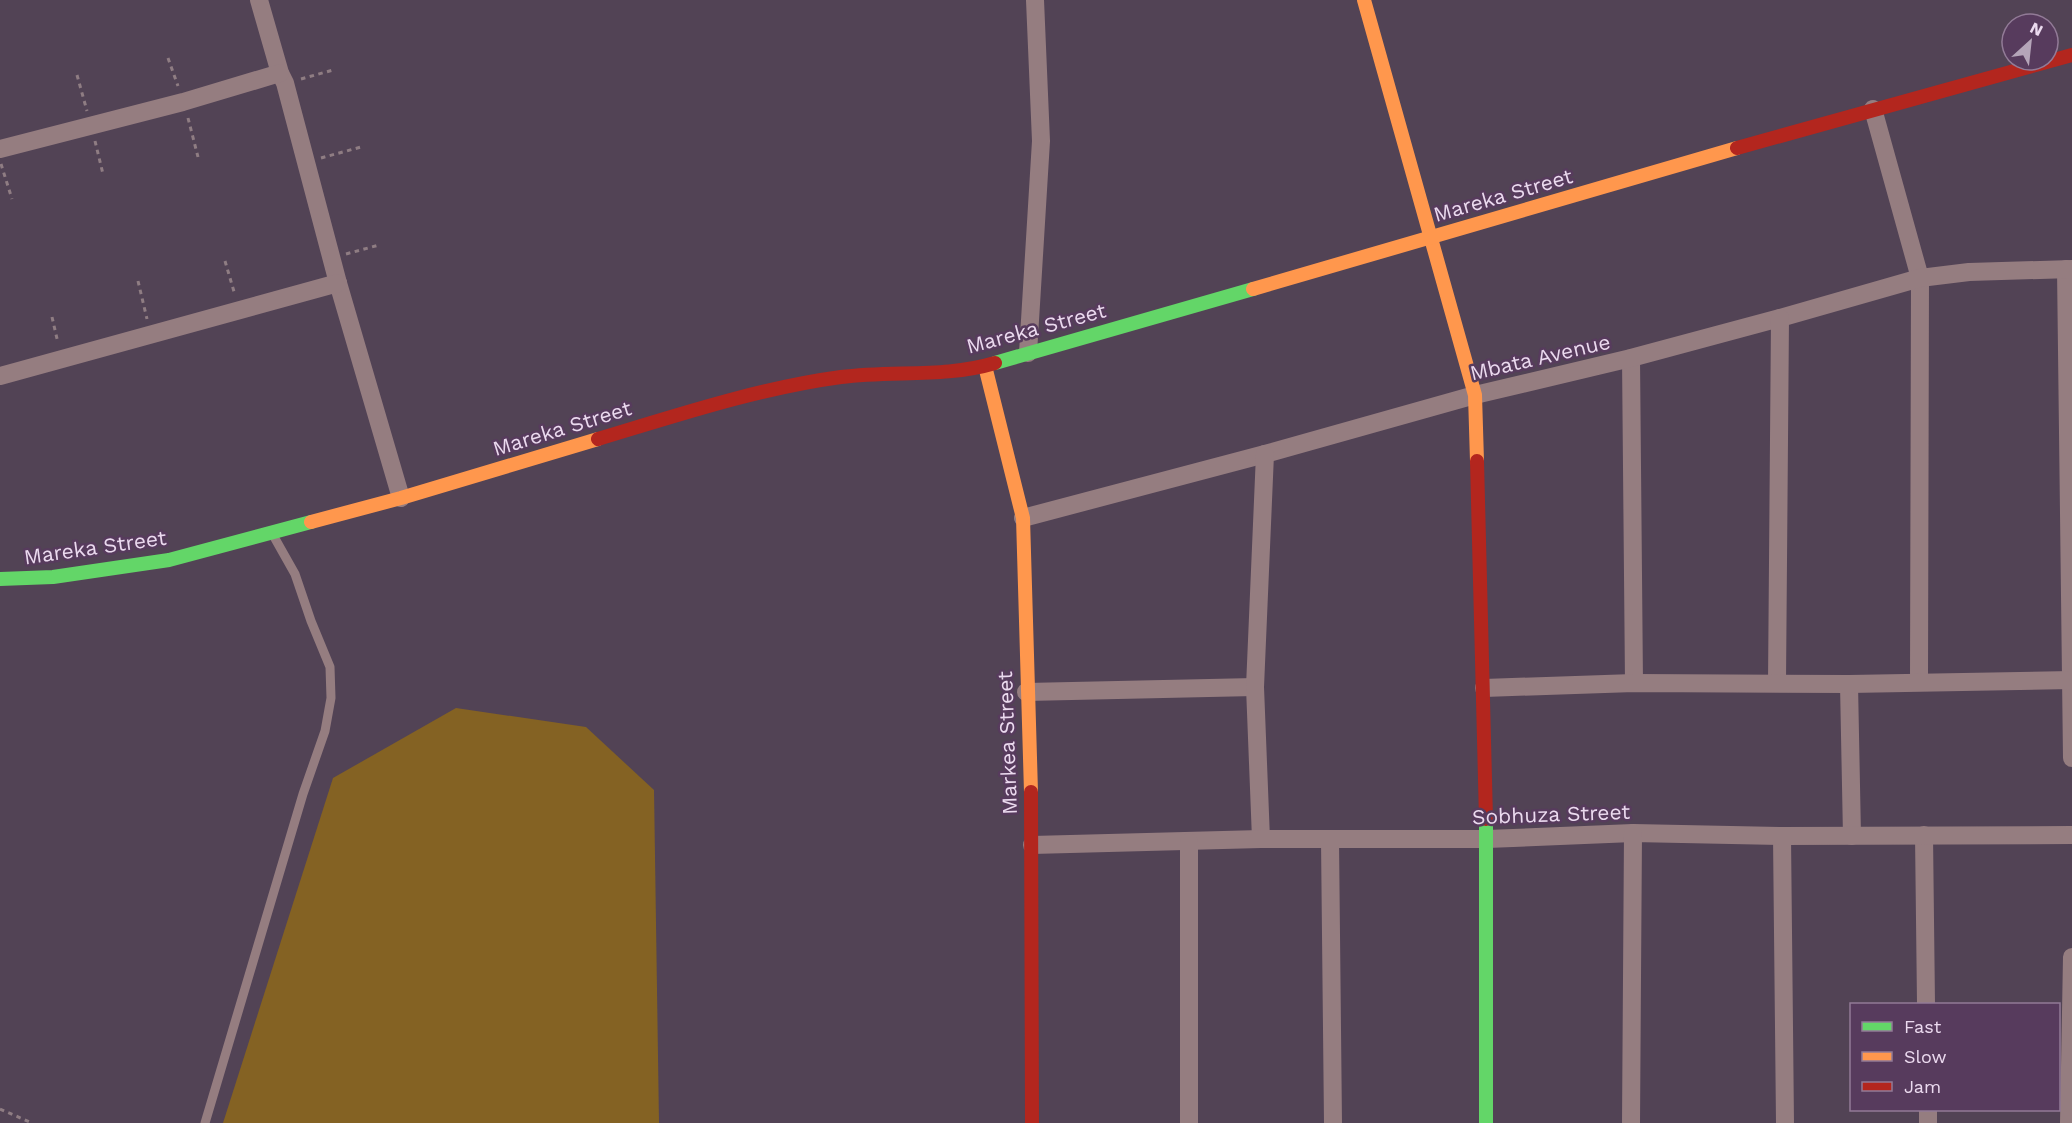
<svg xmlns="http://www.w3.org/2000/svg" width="2072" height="1123" viewBox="0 0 2072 1123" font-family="'Work Sans',sans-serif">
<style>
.green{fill:#846223}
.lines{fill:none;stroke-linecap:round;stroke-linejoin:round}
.path{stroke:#8f7d83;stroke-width:3;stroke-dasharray:4.5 4.5;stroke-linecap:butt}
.lane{stroke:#957d80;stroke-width:9}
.street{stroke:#957d80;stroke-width:18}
.fast{stroke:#63d668;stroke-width:14}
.slow{stroke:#ff974d;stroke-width:14}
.jam{stroke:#b3261e;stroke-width:14}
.labels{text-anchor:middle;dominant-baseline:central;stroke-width:5;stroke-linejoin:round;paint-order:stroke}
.street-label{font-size:21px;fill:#ebdaef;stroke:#573b5d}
</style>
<rect width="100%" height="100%" fill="#524355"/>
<!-- green -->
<polygon class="green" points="456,708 586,727 654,790 659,1123 223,1123 333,778"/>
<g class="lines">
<!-- path -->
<g class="path">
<polyline points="168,58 178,86"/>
<polyline points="77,75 87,111"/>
<polyline points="301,79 333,70"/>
<polyline points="188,118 198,157"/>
<polyline points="95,141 103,174"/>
<polyline points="321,158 361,147"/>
<polyline points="1,164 12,199"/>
<polyline points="346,254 379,245"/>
<polyline points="225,261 235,295"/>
<polyline points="138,281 147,319"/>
<polyline points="52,317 58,343"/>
<polyline points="0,1109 32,1123"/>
</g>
<!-- lane -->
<polyline class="lane" points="205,1123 303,794 325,731 331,698 330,667 311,621 295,574 273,535"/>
<!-- street -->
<g class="street">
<polyline points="259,0 280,73 285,83 338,283 401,498"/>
<polyline points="1873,109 1920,278 1919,681"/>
<polyline points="0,149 183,102 280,73"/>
<polyline points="2066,269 2072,758"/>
<polyline points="1028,353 1041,141 1035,0"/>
<polyline points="1631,358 1634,683"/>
<polyline points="0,376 338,283"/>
<polyline points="1023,518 1265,454 1475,395 1631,358 1780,318 1920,278 1969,272 2072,269"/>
<polyline points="1777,683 1780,318"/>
<polyline points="1849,684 1852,836"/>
<polyline points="1484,688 1634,683 1849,684 2072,680"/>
<polyline points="1026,692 1255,687"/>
<polyline points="1924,835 1926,1004"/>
<polyline points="1782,836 1785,1123"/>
<polyline points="1261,839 1255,687 1265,454"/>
<polyline points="1330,840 1333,1123"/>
<polyline points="1032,845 1261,839 1487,839 1633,833 1782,836 2072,835"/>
<polyline points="1928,1110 1928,1123"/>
<polyline points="1189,1123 1189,842"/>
<polyline points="1631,1123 1633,833"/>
<polyline points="2069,1123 2072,957"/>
</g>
<!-- fast -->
<g class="fast">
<polyline points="995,363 1253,289"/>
<polyline points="0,579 53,577 169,560 311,522"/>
<polyline points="1486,1123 1486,819"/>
</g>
<!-- slow -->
<g class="slow">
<polyline points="1364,0 1475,395 1477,461"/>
<polyline points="1253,289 1737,148"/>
<polyline points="985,366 1023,518 1031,792"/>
<polyline points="311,522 401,498 598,439"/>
</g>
<!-- jam -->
<g class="jam">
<polyline points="1737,148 2072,55"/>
<path d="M 598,439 C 678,415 759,388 841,377 C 893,370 945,378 995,363"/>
<polyline points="1477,461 1486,819"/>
<polyline points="1031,792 1032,1123"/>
</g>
</g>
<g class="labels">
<!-- street labels -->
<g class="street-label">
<text transform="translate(1503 195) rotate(-16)">Mareka Street</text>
<text transform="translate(1036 328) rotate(-15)">Mareka Street</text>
<text transform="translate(1540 357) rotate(-13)">Mbata Avenue</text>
<text transform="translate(562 428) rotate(-17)">Mareka Street</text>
<text transform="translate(95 547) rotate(-8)">Mareka Street</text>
<text transform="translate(1007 743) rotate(-92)">Markea Street</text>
<text transform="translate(1551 814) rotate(-2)">Sobhuza Street</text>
</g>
</g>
<!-- legend -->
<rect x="1850" y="1003" width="210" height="108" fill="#573b5d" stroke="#927b97" stroke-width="1.5"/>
<rect x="1862" y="1022" width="30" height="9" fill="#63d668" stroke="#927b97" stroke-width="1.5"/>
<text x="1904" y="1033" font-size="18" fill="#ebdaef">Fast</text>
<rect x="1862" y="1052" width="30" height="9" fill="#ff974d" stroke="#927b97" stroke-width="1.5"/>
<text x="1904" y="1063" font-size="18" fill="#ebdaef">Slow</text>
<rect x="1862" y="1082" width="30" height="9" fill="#b3261e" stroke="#927b97" stroke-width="1.5"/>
<text x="1904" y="1093" font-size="18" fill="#ebdaef">Jam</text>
<!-- north arrow -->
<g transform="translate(2030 42) rotate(27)"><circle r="28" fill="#573b5d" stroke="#927b97" stroke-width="1.5"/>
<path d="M0-4.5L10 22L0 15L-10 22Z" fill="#b5a5b9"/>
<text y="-9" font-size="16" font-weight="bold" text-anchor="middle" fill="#ebdaef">N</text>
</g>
</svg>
